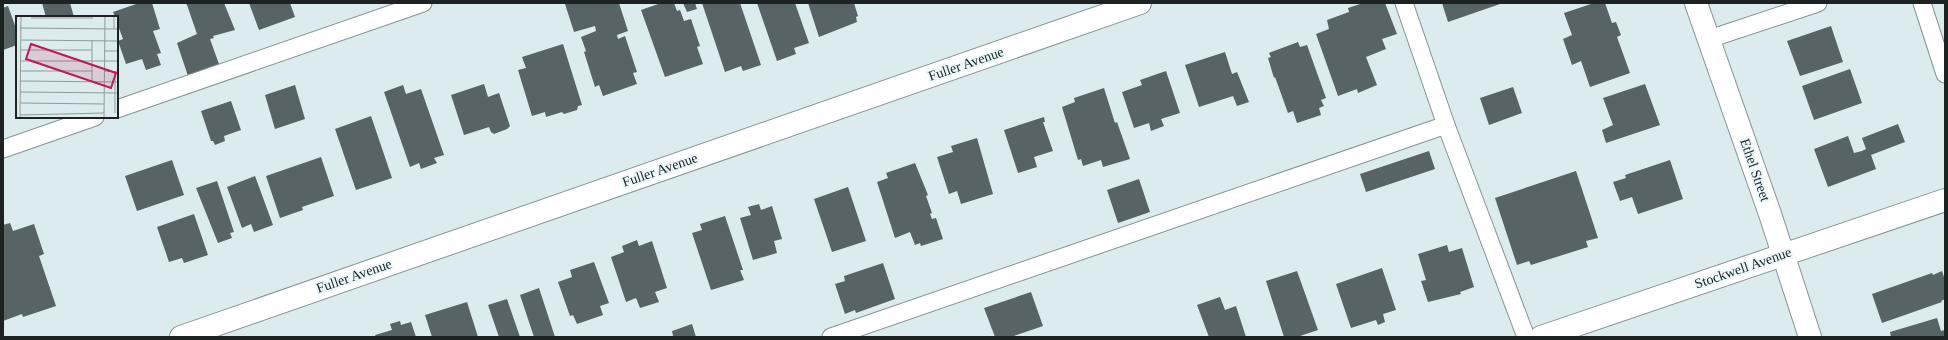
<svg xmlns="http://www.w3.org/2000/svg" width="1948" height="340" viewBox="0 0 1948 340" font-family="'Times New Roman',serif">
<style>
.building{fill:#576365}
.lines{fill:none;stroke-linecap:round;stroke-linejoin:round}
.service-casing{stroke:#859395;stroke-width:19}
.minor-casing{stroke:#859395;stroke-width:24}
.service{stroke:#fff;stroke-width:17}
.minor{stroke:#fff;stroke-width:22}
.labels{text-anchor:middle;dominant-baseline:central;stroke-width:4;stroke-linejoin:round;paint-order:stroke}
.street-label{font-size:14px;fill:#1d2223;stroke:#e9f8fa}
.inset-road{fill:none;stroke:#909b9c;stroke-width:1}
.view{fill:#c2185b;fill-opacity:0.15;stroke:#c2185b;stroke-width:2}
.inset-edge{fill:none;stroke:#1d2223;stroke-width:2}
</style>
<rect width="100%" height="100%" fill="#dcebed"/>
<!-- building -->
<g class="building">
<polygon points="42,3 70,3 74,17 46,17"/>
<polygon points="139,3 152,3 160,29 153,31 161,53 157,54 161,65 146,70 142,59 126,64 118,41 123,39 117,23 117,17 115,17 113,12"/>
<polygon points="185,3 224,3 235,30 213,36 214,38 210,39 220,67 188,76 177,43 197,34 187,5"/>
<polygon points="249,3 290,3 295,17 259,30"/>
<polygon points="569,3 619,3 628,31 617,35 618,39 625,36 637,72 633,73 637,84 603,96 599,85 595,87 584,52 586,51 581,37 596,31 595,26 574,32 565,4"/>
<polygon points="661,3 674,3 677,11 680,10 684,21 691,19 700,46 697,47 703,64 665,77 641,10"/>
<polygon points="683,3 695,3 697,9 687,12"/>
<polygon points="702,3 740,3 761,65 743,71 741,66 725,72"/>
<polygon points="757,3 795,3 809,43 794,48 796,54 777,61"/>
<polygon points="808,3 854,3 858,16 856,17 857,22 819,37"/>
<polygon points="1363,3 1385,3 1397,34 1382,39 1386,49 1366,57 1377,85 1358,93 1357,89 1338,96 1316,34 1329,29 1327,20 1349,12 1348,8"/>
<polygon points="1442,3 1503,3 1448,22"/>
<polygon points="1594,3 1605,3 1612,23 1616,22 1621,35 1617,37 1630,73 1590,87 1581,61 1572,65 1563,39 1572,35 1564,13"/>
<polygon points="8,6 17,31 17,45 3,50 3,8"/>
<polygon points="1831,26 1843,62 1800,76 1787,41"/>
<polygon points="1298,42 1300,47 1307,45 1326,98 1321,100 1324,106 1319,108 1321,115 1297,123 1293,111 1288,113 1275,77 1274,78 1268,58 1271,57 1269,53"/>
<polygon points="563,44 582,105 578,106 577,110 564,114 562,112 546,117 545,112 532,116 518,70 526,68 522,57"/>
<polygon points="1225,52 1232,74 1237,72 1249,102 1237,106 1233,96 1199,107 1185,65"/>
<polygon points="1850,69 1862,103 1814,120 1802,86"/>
<polygon points="1166,71 1180,113 1161,119 1164,126 1151,131 1149,123 1134,128 1122,92 1142,85 1140,80"/>
<polygon points="484,84 488,97 499,93 510,126 507,129 494,134 491,132 489,127 464,135 451,95"/>
<polygon points="1645,84 1660,125 1606,143 1602,130 1613,125 1603,98"/>
<polygon points="295,85 305,119 275,129 265,95"/>
<polygon points="403,85 406,94 421,89 444,155 434,158 437,163 421,169 419,163 410,167 384,92"/>
<polygon points="1513,87 1522,113 1489,125 1480,98"/>
<polygon points="1104,88 1115,123 1117,122 1130,159 1103,167 1101,160 1083,166 1081,159 1078,160 1062,107 1075,102 1074,98"/>
<polygon points="231,101 241,130 224,136 225,141 215,145 213,141 211,141 201,111"/>
<polygon points="371,116 392,178 356,190 335,129"/>
<polygon points="1044,117 1045,122 1043,122 1053,151 1034,157 1037,167 1018,173 1004,130"/>
<polygon points="1898,124 1905,142 1871,155 1876,169 1828,187 1814,149 1848,136 1854,153 1862,151 1866,149 1862,138"/>
<polygon points="977,138 993,194 961,204 957,191 949,194 937,157 953,152 951,146"/>
<polygon points="1429,151 1435,169 1366,192 1360,174"/>
<polygon points="321,157 334,196 302,207 303,210 280,218 266,176"/>
<polygon points="172,160 184,195 137,211 125,176"/>
<polygon points="1670,160 1683,199 1638,214 1632,197 1620,201 1613,182 1626,178 1625,175"/>
<polygon points="915,163 928,195 926,196 932,213 930,214 932,219 936,218 943,239 921,246 920,243 915,245 910,232 895,238 877,182 888,178 886,173"/>
<polygon points="1576,171 1598,238 1586,241 1588,247 1531,265 1529,261 1517,265 1495,198"/>
<polygon points="255,176 273,225 254,232 251,224 242,228 227,187"/>
<polygon points="1139,179 1150,212 1118,223 1107,190"/>
<polygon points="217,181 234,232 230,233 232,238 218,243 196,188"/>
<polygon points="848,187 866,241 832,252 814,199"/>
<polygon points="759,204 761,210 772,206 782,239 774,241 777,253 753,260 740,218 751,215 748,207"/>
<polygon points="194,214 208,255 184,263 182,258 169,262 157,227"/>
<polygon points="725,216 743,270 740,270 744,280 711,290 692,233 702,230 700,224"/>
<polygon points="10,223 13,231 34,224 44,254 39,256 56,306 23,317 22,314 3,321 3,225"/>
<polygon points="637,240 639,246 652,241 667,288 655,292 659,302 640,308 636,298 626,302 611,257 624,252 622,246"/>
<polygon points="1447,245 1449,252 1462,248 1474,287 1460,292 1461,294 1428,302 1421,281 1426,280 1418,254"/>
<polygon points="594,262 609,303 600,306 603,315 577,324 573,315 570,316 558,282 572,277 570,270"/>
<polygon points="883,263 895,299 856,313 855,310 845,314 835,284 845,281 844,276"/>
<polygon points="1382,268 1396,310 1383,314 1385,322 1378,325 1376,320 1351,328 1336,284"/>
<polygon points="1297,271 1318,330 1297,337 1284,337 1266,281"/>
<polygon points="1942,271 1945,280 1945,299 1941,301 1942,302 1882,323 1872,294 1932,273 1933,275"/>
<polygon points="539,288 555,337 534,337 520,295"/>
<polygon points="1031,292 1043,326 1011,337 995,337 984,308"/>
<polygon points="1220,297 1225,310 1236,306 1246,337 1209,337 1197,305"/>
<polygon points="507,299 520,337 499,337 488,305"/>
<polygon points="467,302 478,337 432,337 425,315"/>
<polygon points="1937,318 1941,331 1945,330 1945,337 1891,337 1890,332"/>
<polygon points="400,321 401,325 411,322 416,337 376,337 375,335 392,330 390,324"/>
<polygon points="692,324 696,337 670,337 673,336 672,331"/>
</g>
<g class="lines">
<defs>
<g id="service">
<polyline points="1404,3 1446,125 1526,337"/>
<polyline points="1922,3 1945,74"/>
<polyline points="1709,39 1818,3"/>
<polyline points="117,109 423,3"/>
<polyline points="3,149 95,117"/>
<polyline points="831,337 1446,125"/>
</g>
<g id="minor">
<polyline points="1696,3 1770,214 1810,337"/>
<polyline points="181,337 1140,3"/>
<polyline points="1541,337 1945,200"/>
</g>
</defs>
<!-- service casing -->
<use href="#service" class="service-casing"/>
<!-- minor casing -->
<use href="#minor" class="minor-casing"/>
<!-- service -->
<use href="#service" class="service"/>
<!-- minor -->
<use href="#minor" class="minor"/>
</g>
<g class="labels">
<!-- street labels -->
<g class="street-label">
<text transform="translate(966 64) rotate(-19)">Fuller Avenue</text>
<text transform="translate(660 170) rotate(-19)">Fuller Avenue</text>
<text transform="translate(1755 170) rotate(71)">Ethel Street</text>
<text transform="translate(1743 268) rotate(-19)">Stockwell Avenue</text>
<text transform="translate(354 276) rotate(-19)">Fuller Avenue</text>
</g>
</g>
<!-- overview -->
<g transform="translate(16 16)">
<rect width="102" height="102" fill="#dcebed"/>
<path class="inset-road" d="M 15,2 L 77,2M 4,12 L 102,13M 98,13 L 98,0M 5,24 L 102,25M 76,24 L 76,66M 5,34 L 76,34M 89,35 L 102,35M 5,45 L 102,45M 5,55 L 76,55M 89,55 L 102,56M 5,65 L 102,66M 5,76 L 102,77M 5,87 L 88,88M 99,97 L 99,55M 4,99 L 88,97M 4,102 L 5,0M 88,102 L 89,0"/>
<path class="view" d="M 15,28 L 100,57 L 95,72 L 10,43 Z"/>
<rect width="102" height="102" class="inset-edge"/>
</g>
<!-- border -->
<rect width="1948" height="340" fill="none" stroke="#1d2223" stroke-width="8"/>
</svg>
